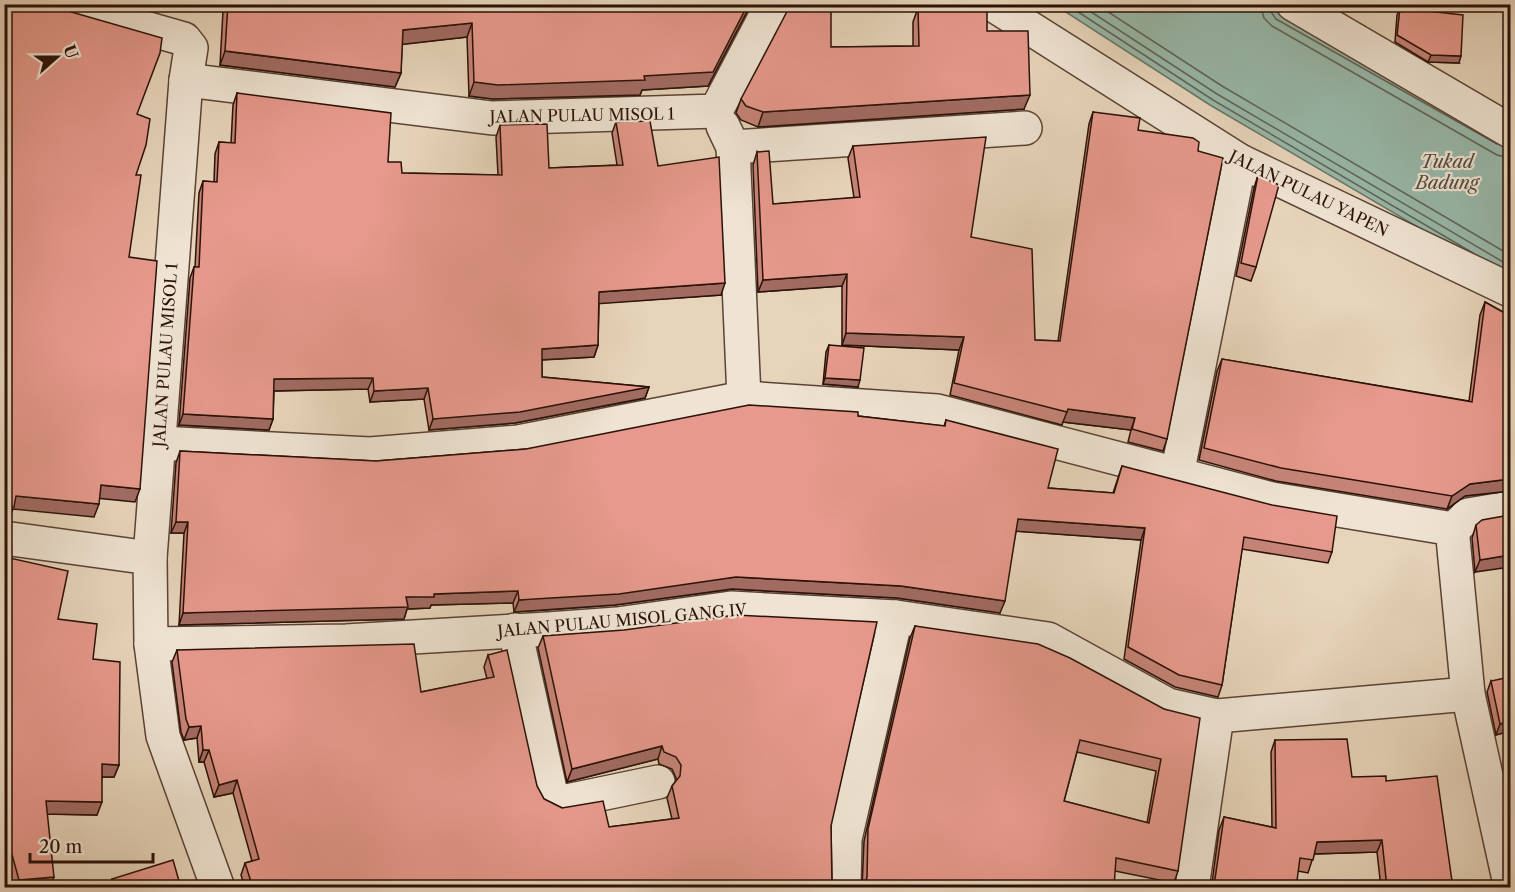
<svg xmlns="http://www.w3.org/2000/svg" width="1515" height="892" viewBox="0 0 1515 892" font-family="'Libre Caslon Text',serif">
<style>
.water{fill:#98b9aa;stroke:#6c7669;stroke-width:1.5}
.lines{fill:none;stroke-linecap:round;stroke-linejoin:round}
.shore{stroke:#626558;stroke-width:1.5}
.minor-casing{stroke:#5a4234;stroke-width:36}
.tertiary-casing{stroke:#5a4234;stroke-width:36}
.minor{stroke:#efe4d3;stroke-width:33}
.tertiary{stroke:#efe4d3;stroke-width:33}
.wall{fill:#c68478;stroke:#2b1107;stroke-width:1.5;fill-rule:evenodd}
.shaded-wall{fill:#a16b62;stroke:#2b1107;stroke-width:1.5}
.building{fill:#e6998c;stroke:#2b1107;stroke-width:1.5;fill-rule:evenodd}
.labels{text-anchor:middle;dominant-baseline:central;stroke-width:4.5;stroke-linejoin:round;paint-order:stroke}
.street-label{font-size:16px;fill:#2b1107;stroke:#efe4d3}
.water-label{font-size:18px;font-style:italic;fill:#514c40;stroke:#efe4d3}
</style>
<rect width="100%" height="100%" fill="#e7d5bb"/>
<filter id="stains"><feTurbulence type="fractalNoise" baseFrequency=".00333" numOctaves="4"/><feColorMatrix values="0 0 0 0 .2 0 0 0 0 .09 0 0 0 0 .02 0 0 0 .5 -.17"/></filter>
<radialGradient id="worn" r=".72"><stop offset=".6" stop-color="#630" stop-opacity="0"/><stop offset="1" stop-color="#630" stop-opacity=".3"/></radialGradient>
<!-- water -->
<polygon class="water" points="1055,5 1279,5 1510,136 1510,281 1210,105"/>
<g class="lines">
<!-- shore -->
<g class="shore">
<polyline points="1066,4 1213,100 1473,253"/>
<polyline points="1079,4 1217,94 1510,266"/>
<polyline points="1096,4 1222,86 1510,255"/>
<polyline points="1260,4 1264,18 1272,26 1497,155 1510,158"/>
<polyline points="1270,4 1271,12 1276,19 1497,144"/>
</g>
<defs>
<g id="minor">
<polyline points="61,4 184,39 191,48 186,80 150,558"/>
<polyline points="992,4 1240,161 1510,290"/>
<polyline points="1293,4 1510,131"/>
<polyline points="186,80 492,118 716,111 772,4"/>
<polyline points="723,126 733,147 744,398"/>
<polyline points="733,147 1025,128"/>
<polyline points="159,443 370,454 518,442 744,398 937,411 1272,499 1447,528 1453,538 1468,694 1510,884"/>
<polyline points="1180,476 1180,460 1240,161"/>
<polyline points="1451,532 1468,515 1510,508"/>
<polyline points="515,630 551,794 555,800 562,802 658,782"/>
<polyline points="151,644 346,641 548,629 617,624 731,608 896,617 1048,639 1168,705 1217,716 1468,694"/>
<polyline points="844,888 845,839 896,617"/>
<polyline points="1192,888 1217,716"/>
</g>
<polyline id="tertiary" points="4,538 150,558 151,644 163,736 218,888"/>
</defs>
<!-- minor casing -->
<use href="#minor" class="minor-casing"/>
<!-- tertiary casing -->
<use href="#tertiary" class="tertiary-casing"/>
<!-- minor -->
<use href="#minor" class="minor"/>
<!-- tertiary -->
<use href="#tertiary" class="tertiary"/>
</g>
<!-- wall -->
<g class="wall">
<polygon points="225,4 751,4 708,86 642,90 640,95 493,99 469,96 467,37 402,44 401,73 395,87 220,65 223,11"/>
<polygon points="918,8 987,31 1024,109 758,127 741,120 736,113 741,99 831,47 913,46 913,22"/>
<polygon points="1400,8 1459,63 1428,62 1395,42 1397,15"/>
<polygon points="237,93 388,162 402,173 498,175 496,137 500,125 549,168 617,165 612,133 616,122 658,166 721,295 599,303 598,345 594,357 542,360 542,377 649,387 645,398 515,423 429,430 424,399 370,402 368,389 274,391 273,419 269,430 179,425 190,278 194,267 195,267 199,193 203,181 214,182 215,154 219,142 231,143 233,105"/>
<polygon points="1093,112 1138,130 1167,439 1163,451 1128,442 1131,430 1063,422 1062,425 950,395 959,350 842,345 842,286 758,292 753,165 757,152 773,204 854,198 848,158 853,146 971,237 1035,340 1058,341 1089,124"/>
<polygon points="1258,175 1256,267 1251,281 1236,276 1254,188"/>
<polygon points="1485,302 1510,316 1510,491 1465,496 1447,509 1276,481 1199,460 1217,371 1222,359 1469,401 1480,315"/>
<polygon points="829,345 858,387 823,384 826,352"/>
<polygon points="858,416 944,426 946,420 1048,488 1113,493 1122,466 1332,552 1328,563 1242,549 1222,685 1218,697 1175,687 1124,659 1141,540 1016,531 1000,613 897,598 732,589 615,605 547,610 514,612 513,603 431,605 430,608 407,609 404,619 179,625 184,533 171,533 176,463 180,451 376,461 526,449"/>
<polygon points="1510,515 1475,572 1472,538 1476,525"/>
<polygon points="4,543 5,557 93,659 119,765 114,777 102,777 97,815 47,814 50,888 13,888 4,856"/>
<path d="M 915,626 L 1164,709 L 1178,871 L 1174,883 L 1115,871 L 862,888 L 864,841 L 910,638 ZM 1077,752 L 1156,771 L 1147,823 L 1064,801 Z"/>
<polygon points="543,636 831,826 832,884 835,888 245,888 241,875 245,863 252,861 233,793 214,797 204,762 199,762 197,738 184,740 181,732 172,662 177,650 421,692 487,679 484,667 488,655 537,786 544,799 562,808 609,827 672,819 667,798 672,786 676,781 676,778 672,769 659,764 658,759 567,782 538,648"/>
<polygon points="1491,681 1510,731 1496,735 1487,692"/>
<polygon points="1275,740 1352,777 1386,781 1453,888 1381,888 1377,852 1314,854 1308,873 1298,871 1212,883 1219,830 1224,817 1272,827 1271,752"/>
<polygon points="112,879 181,888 109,888"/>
</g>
<!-- shaded-wall -->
<g class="shaded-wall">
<polygon points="748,4 751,4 708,86 642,90 640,95 493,99 469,96 474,82"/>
<polygon points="472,23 467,37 397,45 403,30"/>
<polygon points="225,51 401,73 395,87 220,65"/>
<polygon points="1431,55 1461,56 1459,63 1428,62"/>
<polygon points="1030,95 1024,109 758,127 763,112"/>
<polygon points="847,274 842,286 758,292 763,280"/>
<polygon points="725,283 721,295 595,304 599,292"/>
<polygon points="846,333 964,337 959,350 842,345"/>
<polygon points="598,345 594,357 538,360 542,349"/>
<polygon points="373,378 368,389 270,391 274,379"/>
<polygon points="825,378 860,380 858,387 823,384"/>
<polygon points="649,387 645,398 515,423 429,430 433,419"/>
<polygon points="428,388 424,399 370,402 374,391"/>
<polygon points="1068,409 1135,418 1131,430 1063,422"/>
<polygon points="183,414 273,419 269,430 179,425"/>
<polygon points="1510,479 1510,491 1465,496 1447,509 1452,496 1470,484"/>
<polygon points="101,485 140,489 135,502 96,498"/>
<polygon points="16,496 99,504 94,517 13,509 9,520 4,520 4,508"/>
<polygon points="1018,519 1145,528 1141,540 1014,531"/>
<polygon points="176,522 188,522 184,533 171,533"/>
<polygon points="1510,555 1510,567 1475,572 1480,560"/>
<polygon points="736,577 901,586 1005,601 1000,613 897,598 732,589 615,605 514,612 519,600"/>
<polygon points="518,591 513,603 431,605 430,608 407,609 404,619 179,625 183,613 406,597 434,594"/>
<polygon points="1510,721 1510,731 1496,735 1500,724"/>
<polygon points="201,726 197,738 184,740 189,727"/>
<polygon points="662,746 658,759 567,782 572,769"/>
<polygon points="203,750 209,750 204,762 199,762"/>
<polygon points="102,764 119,765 114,777 98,777"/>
<polygon points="237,780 233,793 214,797 219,785"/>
<polygon points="46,801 102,802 97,815 41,814"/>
<polygon points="1382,840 1377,852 1312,854 1317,842"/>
<polygon points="54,877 50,888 16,888 19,880"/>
</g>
<!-- building -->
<g class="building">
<polygon points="4,4 55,4 61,9 162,38 160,53 137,114 150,119 146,145 136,175 141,175 129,257 157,261 140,489 101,485 99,504 16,496 14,507 4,508"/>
<polygon points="228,4 748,4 713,72 644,76 645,80 498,85 474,82 472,23 403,30 401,73 225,51"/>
<polygon points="791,4 831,4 831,47 919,46 918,8 987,7 987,31 1028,31 1030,95 763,112 746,106 741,99"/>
<polygon points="1400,8 1463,15 1461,56 1431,55 1397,35"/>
<polygon points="237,93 391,113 388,162 401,162 402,173 502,175 500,125 547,124 549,168 623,165 616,122 650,121 658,166 719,157 725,283 599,292 598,345 542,349 542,377 649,387 520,412 433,419 428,388 374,391 373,378 274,379 273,419 183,414 194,267 199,267 203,181 217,182 219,142 235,143"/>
<polygon points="1093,112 1140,118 1138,130 1193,138 1199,142 1198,151 1223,158 1167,439 1132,429 1135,418 1068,409 1067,412 954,383 964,337 846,333 847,274 763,280 757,152 769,151 773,204 860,197 853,146 986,137 971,237 1032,249 1035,340 1060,341"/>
<polygon points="1258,175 1279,185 1256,267 1241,263"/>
<polygon points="1485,302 1510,316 1510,479 1470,484 1452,496 1281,468 1204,448 1222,359 1472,402"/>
<polygon points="829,345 864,348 860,380 825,378"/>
<polygon points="749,405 858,412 858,416 945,426 946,420 1058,449 1048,488 1114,493 1122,466 1272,505 1337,516 1332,552 1244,537 1222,685 1179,675 1128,647 1145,528 1018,519 1005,601 901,586 736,577 619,594 551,598 519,600 518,591 434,594 434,597 406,597 408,607 183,613 188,522 176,522 180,451 376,461 526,449"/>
<polygon points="1510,515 1510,555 1480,560 1476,525 1482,520"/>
<polygon points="4,543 7,544 5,557 68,571 58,619 97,624 93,659 120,662 119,765 102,764 102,802 46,801 54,877 19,880 4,826"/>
<polygon points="736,615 877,622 831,826 832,884 835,888 253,888 245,863 259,859 237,780 219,785 209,750 203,750 201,726 189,727 186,719 177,650 414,644 421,692 494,677 488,655 507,650 537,786 544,799 562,808 603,801 609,827 679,818 672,786 680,776 681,765 676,757 664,752 662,746 572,769 543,636 624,630"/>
<path d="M 915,626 L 1038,644 L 1070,658 L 1164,709 L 1200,718 L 1178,871 L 1116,858 L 1114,888 L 862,888 L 864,886 L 867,877 L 868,829 ZM 1080,740 L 1161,759 L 1149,823 L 1064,801 Z"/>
<polygon points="1510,677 1510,721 1500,724 1491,681"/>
<polygon points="1347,739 1352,777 1386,776 1386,781 1437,776 1453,888 1387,888 1382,840 1317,842 1313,860 1300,858 1296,888 1208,888 1215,879 1224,817 1276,828 1275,740"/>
<polygon points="173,860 181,888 114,888 112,879"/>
</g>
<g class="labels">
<!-- street labels -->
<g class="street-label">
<text transform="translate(582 115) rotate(-1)">JALAN PULAU MISOL 1</text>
<text transform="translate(1309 193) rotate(26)">JALAN PULAU YAPEN</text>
<text transform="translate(165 355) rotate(-86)">JALAN PULAU MISOL 1</text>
<text transform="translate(622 620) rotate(-5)">JALAN PULAU MISOL GANG IV</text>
</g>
<!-- water labels -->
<g class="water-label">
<text x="1447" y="162">Tukad<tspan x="1447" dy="21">Badung</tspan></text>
</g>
</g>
<!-- margin -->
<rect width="1515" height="892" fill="none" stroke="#e7d5bb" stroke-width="24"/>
<rect x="6" y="6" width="1503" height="880" fill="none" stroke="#2b1107" stroke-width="3"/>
<rect x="12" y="12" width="1491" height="868" fill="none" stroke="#2b1107" stroke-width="1.5"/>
<!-- north arrow -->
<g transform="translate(57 57) rotate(69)" stroke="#efe4d3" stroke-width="4.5" paint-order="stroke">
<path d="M0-4.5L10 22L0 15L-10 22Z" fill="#2b1107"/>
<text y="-9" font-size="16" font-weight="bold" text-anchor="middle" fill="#2b1107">U</text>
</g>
<!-- scale -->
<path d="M30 853v9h123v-9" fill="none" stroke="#2b1107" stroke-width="3"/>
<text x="39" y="853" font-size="18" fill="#2b1107" stroke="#efe4d3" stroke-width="4.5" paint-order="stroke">20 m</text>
<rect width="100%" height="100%" filter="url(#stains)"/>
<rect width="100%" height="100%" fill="url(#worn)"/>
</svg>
